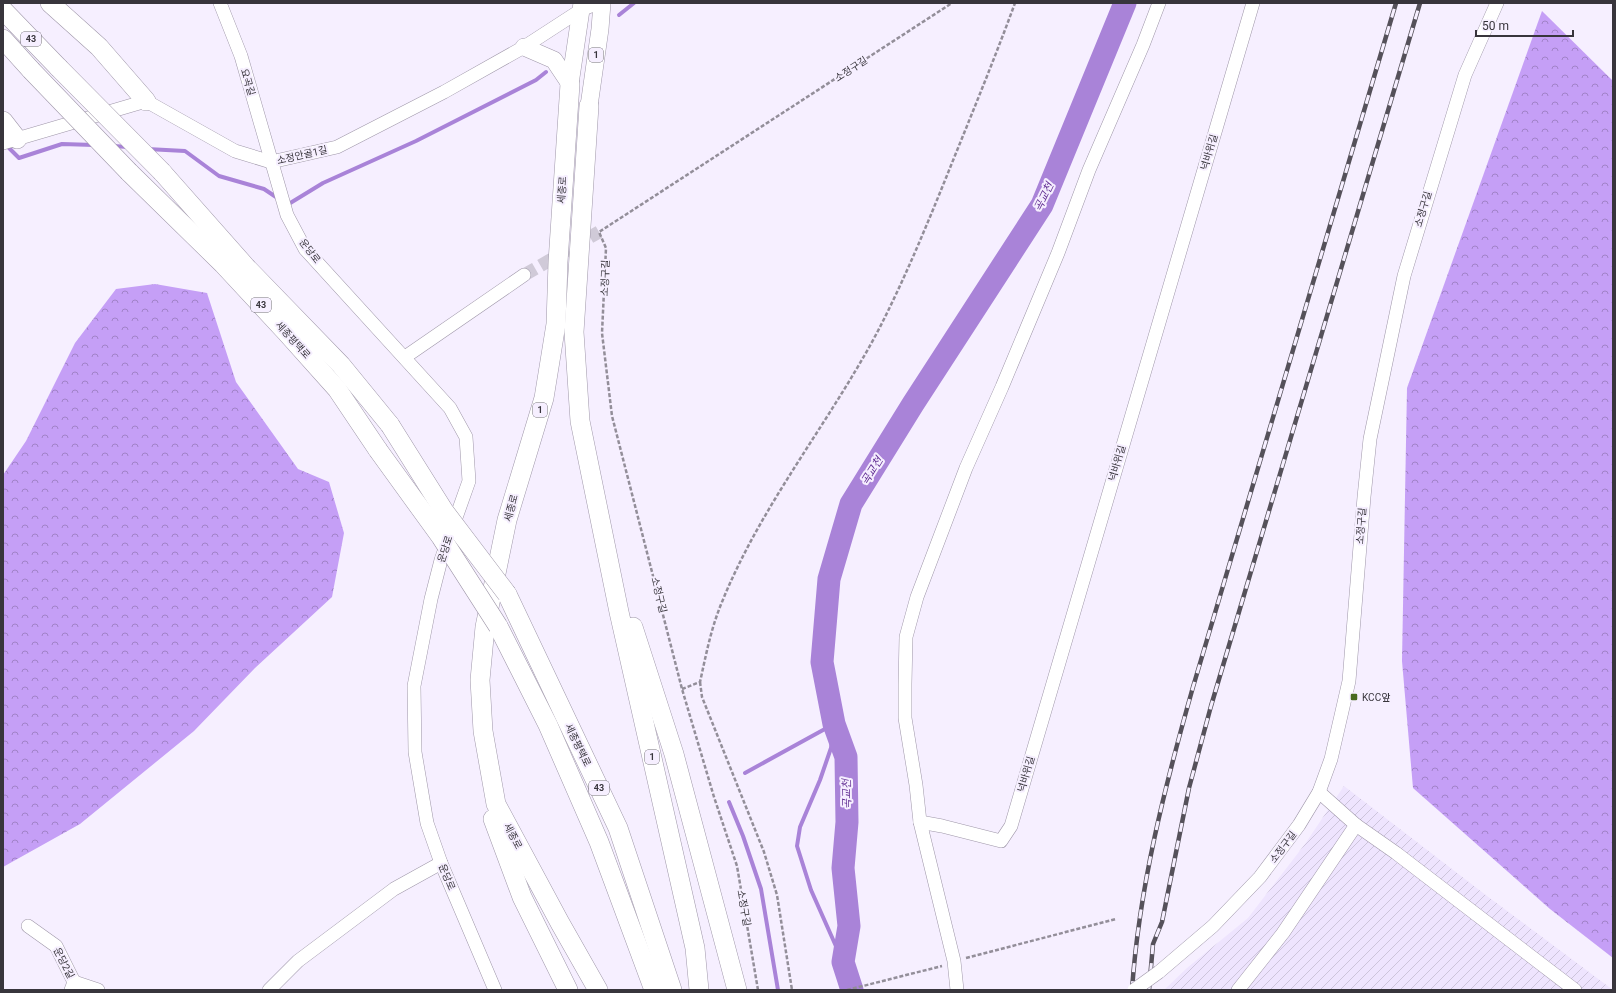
<svg xmlns="http://www.w3.org/2000/svg" width="1616" height="993" viewBox="0 0 1616 993" font-family="Roboto,'Noto Sans KR',sans-serif">
<style>
.industrial{fill:url(#industrial-furrows)}
.forest{fill:url(#forest-crowns)}
.lines{fill:none;stroke-linecap:round;stroke-linejoin:round}
.stream{stroke:#a983d8;stroke-width:4}
.river{stroke:#a983d8;stroke-width:23}
.minor-tunnel{stroke:#d0cad8;stroke-width:13;stroke-dasharray:13 6;stroke-linecap:butt}
.minor-casing{stroke:#9f97a9;stroke-width:14}
.major-casing{stroke:#9f97a9;stroke-width:18}
.highway-casing{stroke:#9f97a9;stroke-width:20}
.path{stroke:#938e99;stroke-width:2.5;stroke-dasharray:4 2;stroke-linecap:butt}
.minor{stroke:#fff;stroke-width:13}
.major{stroke:#fff;stroke-width:17}
.highway{stroke:#fff;stroke-width:19}
.rail-casing{stroke:#55515a;stroke-width:4.5}
.rail{stroke:#f6efff;stroke-width:3;stroke-dasharray:9;stroke-linecap:butt}
.minor-bridge-casing{stroke:#9f97a9;stroke-width:14;stroke-linecap:butt}
.highway-bridge-casing{stroke:#9f97a9;stroke-width:20;stroke-linecap:butt}
.minor-bridge{stroke:#fff;stroke-width:13}
.highway-bridge{stroke:#fff;stroke-width:19}
.poi-dot{fill:#496a20;stroke:#f6efff;stroke-width:1.5}
.labels{text-anchor:middle;dominant-baseline:central;stroke-width:4;stroke-linejoin:round;paint-order:stroke}
.shield{fill:#f6efff;stroke:#716d76;stroke-width:1}
.shield-label{font-size:9px;font-weight:bold;fill:#38353c}
.street-label{font-size:10px;fill:#38353c;stroke:#f6efff}
.poi-label{font-size:10px;fill:#38353c;stroke:#f6efff;text-anchor:start}
.water-label{font-size:11px;font-style:italic;fill:#633094;stroke:#f6efff}
</style>
<defs>
<pattern id="industrial-furrows" width="10" height="10" patternUnits="userSpaceOnUse"><rect width="10" height="10" fill="#eee4fe"/><path d="M-1 1l2-2M0 10L10 0M9 11l2-2" fill="none" stroke="#cdc4db"/></pattern>
<pattern id="forest-crowns" width="20" height="18" patternUnits="userSpaceOnUse"><rect width="20" height="18" fill="#c59ff6"/><path d="M2 6a3 3 0 1 1 6 0M12 15a3 3 0 1 1 6 0" fill="none" stroke="#a182c8"/></pattern>
</defs>
<rect width="100%" height="100%" fill="#f6efff"/>
<!-- industrial -->
<polygon class="industrial" points="1344,786 1487,896 1613,990 1164,990 1187,968 1248,918 1305,844"/>
<!-- forest -->
<g class="forest">
<polygon points="1542,11 1613,81 1613,958 1550,909 1413,788 1402,661 1407,388"/>
<polygon points="155,284 207,293 236,382 298,469 329,482 344,533 332,597 255,668 194,731 80,824 3,867 3,475 26,441 75,343 116,289"/>
</g>
<g class="lines">
<!-- stream -->
<g class="stream">
<polyline points="619,15 634,3"/>
<polyline points="6,145 19,158 62,144 94,145"/>
<polyline points="113,146 128,147"/>
<polyline points="147,149 185,151 219,176 264,189 279,199"/>
<polyline points="286,204 287,205 323,183 416,141 536,80 546,72"/>
<polyline points="834,724 831,748 820,780 800,827 797,846 811,890 843,962"/>
<polyline points="745,773 834,724"/>
<polyline points="729,802 743,836 761,889 778,990"/>
</g>
<!-- river -->
<polyline class="river" points="852,990 843,962 849,926 843,868 847,822 846,757 834,724 822,662 829,579 851,504 913,404 1042,205 1125,3"/>
<!-- minor-tunnel -->
<polyline class="minor-tunnel" points="524,275 599,232"/>
<defs>
<g id="minor">
<polyline points="220,3 241,56 287,215 305,249 450,408 466,437 469,481 441,560 431,599 414,686 415,752 427,823 441,863 495,990"/>
<polyline points="3,143 146,101 235,151 271,162 337,147 444,92 524,47 581,10 598,3"/>
<polyline points="405,357 524,275"/>
<polyline points="920,822 916,785 905,718 905,684 906,637 917,597 966,468 1002,387 1058,253 1089,170 1143,45 1159,3"/>
<polyline points="1356,825 1396,853 1575,990"/>
<polyline points="28,926 56,946 74,982 71,990"/>
<polyline points="1159,972 1213,926 1260,877 1299,825 1319,792 1331,759 1349,681 1364,497 1370,439 1404,276 1465,75 1497,3"/>
<polyline points="74,982 98,990"/>
<polyline points="269,990 298,961 394,889 441,863"/>
<polyline points="957,990 954,961 920,822 942,826 1001,841 1011,826 1253,3"/>
<polyline points="1238,990 1283,933 1356,825 1319,792"/>
</g>
<g id="major">
<polyline points="524,47 554,60 570,84"/>
<polyline points="570,84 582,3"/>
<polyline points="589,106 600,29 602,3"/>
</g>
<g id="highway">
<polyline points="50,3 99,47 146,101"/>
<polyline points="3,10 59,68"/>
<polyline points="3,39 31,70"/>
<polyline points="570,84 558,262 556,324 544,398 507,520 485,627 480,680 483,731 496,804 560,923 598,990"/>
<polyline points="589,106 574,332 580,421 619,612 695,948 699,990"/>
<polyline points="3,121 17,139"/>
<polyline points="129,172 223,264 286,332 337,389 378,450"/>
<polyline points="162,172 246,267 341,365 390,425"/>
<polyline points="507,594 618,828 672,990"/>
<polyline points="498,626 548,725 599,842 654,990"/>
<polyline points="633,627 674,754 737,990"/>
<polyline points="493,819 522,897 568,990"/>
</g>
</defs>
<!-- minor casing -->
<use href="#minor" class="minor-casing"/>
<!-- major casing -->
<use href="#major" class="major-casing"/>
<!-- highway casing -->
<use href="#highway" class="highway-casing"/>
<!-- path -->
<g class="path">
<polyline points="700,682 702,697 764,852 777,895 792,990"/>
<path d="M 682,689 L 700,682 C 706,655 711,628 722,602 C 762,503 831,421 880,327 C 908,272 931,215 954,158 C 975,106 996,55 1015,3"/>
<polyline points="966,958 1116,919"/>
<polyline points="758,990 737,866 714,797 682,689 612,416 602,333 606,248 599,232 952,3"/>
<polyline points="847,990 942,966"/>
</g>
<!-- minor -->
<use href="#minor" class="minor"/>
<!-- major -->
<use href="#major" class="major"/>
<!-- highway -->
<use href="#highway" class="highway"/>
<defs>
<g id="rail">
<path d="M 1132,990 C 1139,887 1165,786 1193,687 L 1396,3"/>
<polyline points="1149,990 1153,944 1162,922 1189,788 1211,706 1420,3"/>
</g>
</defs>
<!-- rail casing -->
<use href="#rail" class="rail-casing"/>
<!-- rail -->
<use href="#rail" class="rail"/>
<defs>
<polyline id="minor-bridge" points="1134,990 1159,972"/>
<g id="highway-bridge">
<polyline points="59,68 162,172"/>
<polyline points="31,70 129,172"/>
<polyline points="390,425 444,511 507,594"/>
<polyline points="378,450 441,537 498,626"/>
</g>
</defs>
<!-- minor-bridge casing -->
<use href="#minor-bridge" class="minor-bridge-casing"/>
<!-- highway-bridge casing -->
<use href="#highway-bridge" class="highway-bridge-casing"/>
<!-- minor-bridge -->
<use href="#minor-bridge" class="minor-bridge"/>
<!-- highway-bridge -->
<use href="#highway-bridge" class="highway-bridge"/>
</g>
<!-- markers -->
<rect class="poi-dot" x="1350" y="693" width="8" height="8" rx="2"/>
<g class="labels">
<!-- shield labels -->
<g class="shield">
<rect x="21" y="32" width="20" height="14" rx="3"/>
<rect x="589" y="48" width="14" height="14" rx="3"/>
<rect x="251" y="298" width="20" height="14" rx="3"/>
<rect x="533" y="403" width="14" height="14" rx="3"/>
<rect x="645" y="750" width="14" height="14" rx="3"/>
<rect x="589" y="781" width="20" height="14" rx="3"/>
</g>
<g class="shield-label">
<text x="31" y="39">43</text>
<text x="596" y="55">1</text>
<text x="261" y="305">43</text>
<text x="540" y="410">1</text>
<text x="652" y="757">1</text>
<text x="599" y="788">43</text>
</g>
<!-- street labels -->
<g class="street-label">
<text transform="translate(851 69) rotate(-33)">소정구길</text>
<text transform="translate(248 82) rotate(74)">요곡길</text>
<text transform="translate(1209 152) rotate(-74)">넉바위길</text>
<text transform="translate(302 155) rotate(-13)">소정안골1길</text>
<text transform="translate(562 190) rotate(-86)">세종로</text>
<text transform="translate(1423 209) rotate(-74)">소정구길</text>
<text transform="translate(310 251) rotate(52)">운당로</text>
<text transform="translate(605 278) rotate(-88)">소정구길</text>
<text transform="translate(293 340) rotate(48)">세종평택로</text>
<text transform="translate(1117 463) rotate(-74)">넉바위길</text>
<text transform="translate(511 508) rotate(-75)">세종로</text>
<text transform="translate(1361 526) rotate(-86)">소정구길</text>
<text transform="translate(445 549) rotate(-72)">운당로</text>
<text transform="translate(659 595) rotate(76)">소정구길</text>
<text transform="translate(578 745) rotate(64)">세종평택로</text>
<text transform="translate(1026 774) rotate(-74)">넉바위길</text>
<text transform="translate(513 836) rotate(62)">세종로</text>
<text transform="translate(1283 847) rotate(-53)">소정구길</text>
<text transform="translate(447 877) rotate(67)">운당로</text>
<text transform="translate(744 908) rotate(80)">소정구길</text>
<text transform="translate(64 963) rotate(63)">운당2길</text>
</g>
<!-- poi labels -->
<g class="poi-label">
<text x="1362" y="697">KCC앞</text>
</g>
<!-- water labels -->
<g class="water-label">
<text transform="translate(1044 197) rotate(-64)">곡교천</text>
<text transform="translate(872 471) rotate(-58)">곡교천</text>
<text transform="translate(847 794) rotate(-91)">곡교천</text>
</g>
</g>
<!-- border -->
<rect width="1616" height="993" fill="none" stroke="#38353c" stroke-width="8"/>
<!-- scale -->
<path d="M1476 30v6h97v-6" fill="none" stroke="#38353c" stroke-width="2"/>
<text x="1482" y="30" font-size="12" fill="#38353c" stroke="#f6efff" stroke-width="3" paint-order="stroke">50 m</text>
</svg>
